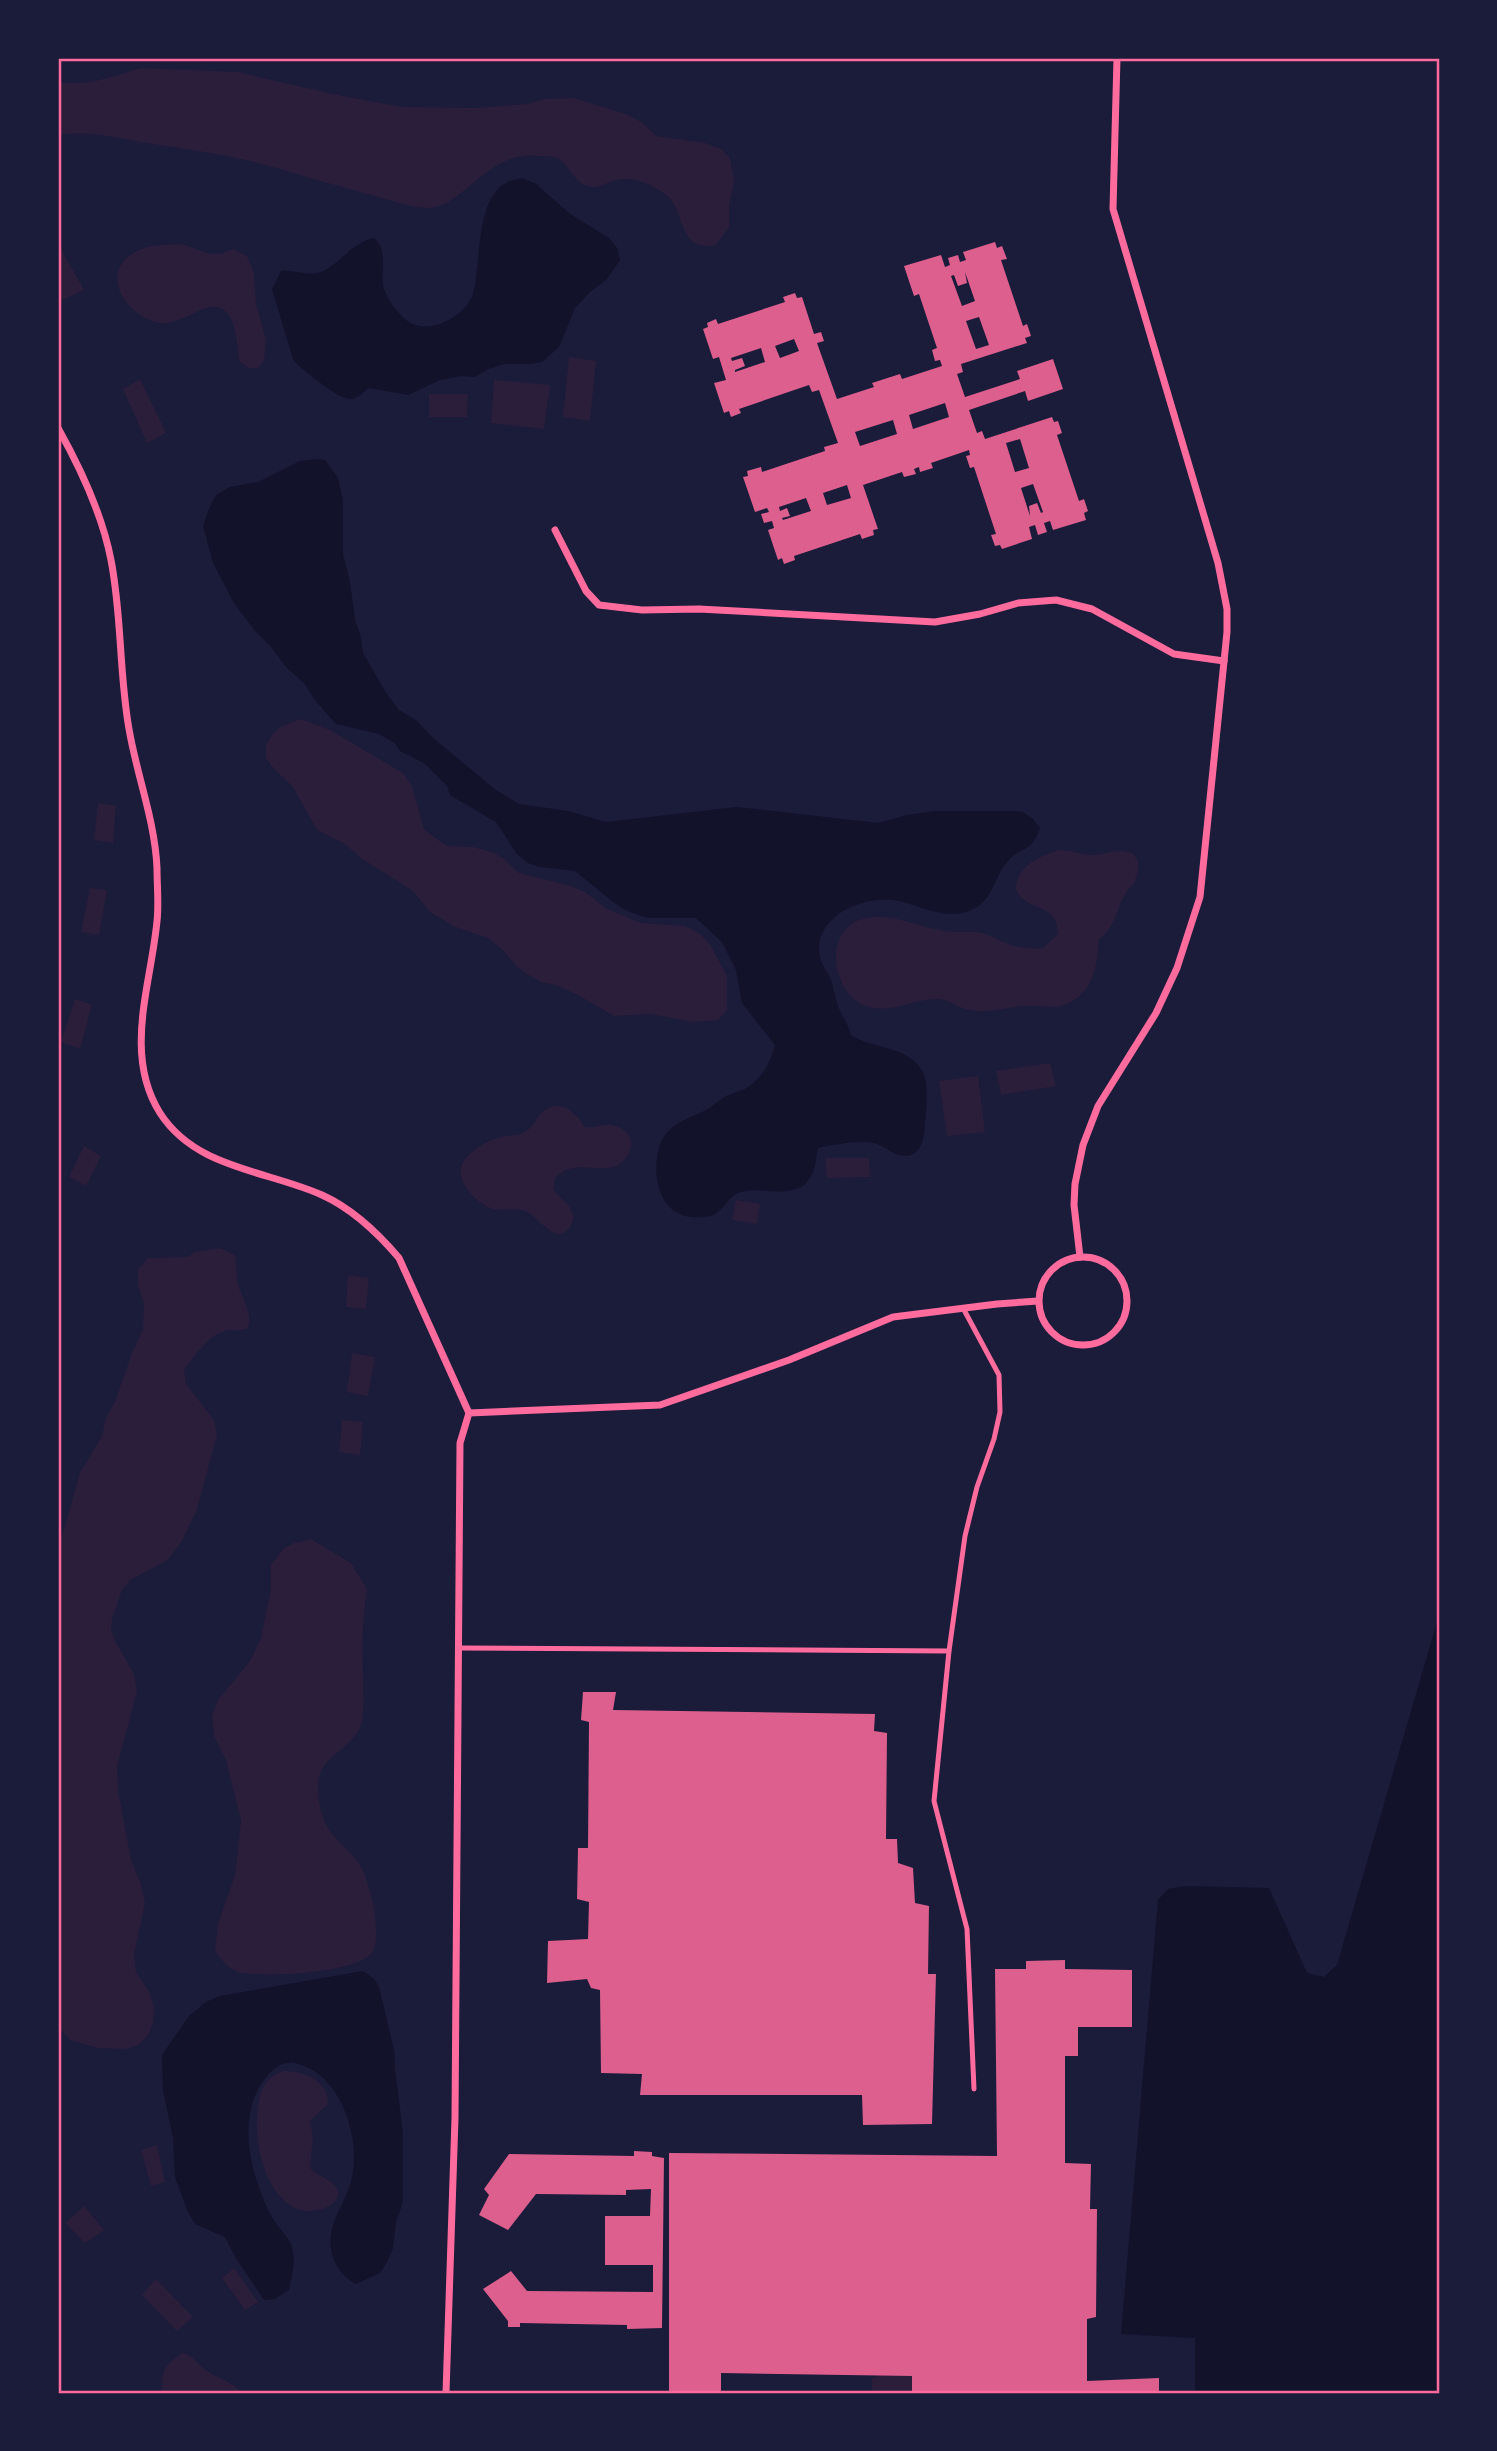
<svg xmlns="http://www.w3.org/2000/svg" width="1497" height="2451" viewBox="0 0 1497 2451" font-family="Poppins,sans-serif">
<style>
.green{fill:#2a1e3b}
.water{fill:#12122b}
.building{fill:#dd5f8e;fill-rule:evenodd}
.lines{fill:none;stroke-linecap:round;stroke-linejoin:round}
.service{stroke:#ff6b9d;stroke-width:5}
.minor{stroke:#ff6b9d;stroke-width:7}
.neatline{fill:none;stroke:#ff6b9d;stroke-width:2.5}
</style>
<rect width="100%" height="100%" fill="#1b1b3a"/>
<!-- green -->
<g class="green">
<path d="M 141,68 L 237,72 L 333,94 L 401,107 L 476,108 L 528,104 L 544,99 L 574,98 L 626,114 L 643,123 L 656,136 L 705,143 L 721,149 L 730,158 L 734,181 L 729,206 L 729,227 L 716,245 C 676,253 686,208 665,194 C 651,184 634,176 616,180 C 607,182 600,188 591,187 C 573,184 570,163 555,157 C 550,156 543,156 539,156 C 485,150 464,209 427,208 C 409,207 392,201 375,196 C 341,187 307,177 273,167 C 231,155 191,150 147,143 C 118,138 88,130 58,135 L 58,82 C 87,87 113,76 141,68 Z"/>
<polygon points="58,244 84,290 63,300 58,290"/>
<path d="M 182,244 L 210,254 L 221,254 L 233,249 L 247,256 L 254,273 L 256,304 L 266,340 L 264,360 L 258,368 L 249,368 L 240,362 C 236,346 238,323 225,311 C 209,296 182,327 160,323 C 127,318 97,273 135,252 C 148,244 167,245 182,244 Z"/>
<polygon points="569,357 596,361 590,421 563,417"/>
<polygon points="140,379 166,433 147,443 123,389"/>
<polygon points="494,380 550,385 544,429 491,423"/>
<polygon points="429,394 468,394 467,417 429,417"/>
<polygon points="301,719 330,730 403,773 412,786 424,829 441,842 448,846 473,847 492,852 503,858 519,873 571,886 585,892 607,909 641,923 685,926 699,933 710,944 727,976 727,1010 718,1020 693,1022 651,1014 614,1016 578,995 556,985 541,982 529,975 517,967 503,950 488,938 453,926 430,912 413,891 361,858 345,844 317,830 293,787 274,769 266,758 266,745 272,735 280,727"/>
<polygon points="98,803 116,806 113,843 94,840"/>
<path d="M 1058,850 C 1071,850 1082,855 1094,855 C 1109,854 1118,847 1134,854 L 1138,862 L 1138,870 L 1134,884 C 1116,898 1119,926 1099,939 C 1097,966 1094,994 1064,1005 C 1051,1009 1035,1005 1022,1006 C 1004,1008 986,1014 969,1010 C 958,1008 950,1000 939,999 C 915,998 889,1015 866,1006 C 830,993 822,927 866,918 C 892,913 915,926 939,930 C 952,933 964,931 976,932 C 988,933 999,941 1011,945 C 1021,948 1032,949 1043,948 L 1058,934 C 1057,900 1028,915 1015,888 C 1020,864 1037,858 1058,850 Z"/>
<polygon points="90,888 107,890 99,935 81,932"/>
<polygon points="75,999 92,1005 80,1049 61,1042"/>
<polygon points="1050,1063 1056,1086 1001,1095 996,1071"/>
<polygon points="978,1076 985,1132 947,1136 939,1081"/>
<path d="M 554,1106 C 570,1105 577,1116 585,1127 C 595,1129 603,1123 612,1125 C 619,1126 627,1131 630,1137 C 632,1142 631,1148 629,1153 C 616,1179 590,1162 569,1169 C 564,1170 559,1175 555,1178 L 553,1190 L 569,1206 L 574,1217 C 562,1256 539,1216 525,1211 C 515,1207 503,1211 493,1209 C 476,1204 450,1177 465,1159 C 475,1147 491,1138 507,1136 C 512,1135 517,1136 523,1133 C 536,1127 537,1110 554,1106 Z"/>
<polygon points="84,1146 101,1156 86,1186 69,1177"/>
<polygon points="825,1158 869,1158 870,1177 827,1178"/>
<polygon points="736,1200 760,1204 757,1224 732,1220"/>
<path d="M 220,1248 L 235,1255 C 237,1263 236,1271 237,1279 C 239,1296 255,1313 247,1329 C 239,1331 232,1329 225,1331 C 208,1335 194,1357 184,1370 L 186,1384 L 214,1420 L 217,1435 L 197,1509 L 183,1539 L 168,1560 L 130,1580 L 122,1590 L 112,1619 L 111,1629 L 115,1641 L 134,1674 L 137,1692 L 117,1766 L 118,1791 L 131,1860 L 142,1887 L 145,1903 L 134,1954 L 136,1972 L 150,1993 L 154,2008 L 153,2024 L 147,2037 L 138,2045 L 127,2049 L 98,2048 L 70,2040 L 58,2026 L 58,1550 L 80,1473 L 102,1436 L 106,1418 L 115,1402 L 132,1353 L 143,1329 L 144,1304 L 138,1285 L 138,1269 L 148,1258 L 188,1257 L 195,1252 Z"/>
<polygon points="348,1275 369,1278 366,1309 346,1307"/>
<polygon points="352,1353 375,1357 368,1396 347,1392"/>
<polygon points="342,1420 363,1422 360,1455 339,1452"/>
<path d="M 311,1539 L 351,1563 L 367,1589 C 363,1617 362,1640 363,1668 C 363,1686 365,1704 362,1721 C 357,1747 322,1754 319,1779 C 316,1797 321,1821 333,1835 C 340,1844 351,1852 358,1862 C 370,1879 381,1929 374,1949 C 366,1974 261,1978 238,1972 C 227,1968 222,1960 215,1951 L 218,1924 L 235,1875 L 241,1821 L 226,1760 L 214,1736 L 212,1716 L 218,1700 L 250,1661 L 261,1638 L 271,1589 L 271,1565 L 283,1549 L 294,1543 Z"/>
<path d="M 283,2071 C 305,2071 328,2080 328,2104 L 310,2121 L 313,2137 L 310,2168 C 317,2176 330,2178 336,2187 C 347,2204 314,2215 300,2210 C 267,2199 255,2148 257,2118 C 259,2096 260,2079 283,2071 Z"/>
<polygon points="157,2145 165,2182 151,2186 141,2150"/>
<polygon points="84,2206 104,2230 85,2243 65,2223"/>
<polygon points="234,2268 258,2302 245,2310 222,2278"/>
<polygon points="156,2279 193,2317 177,2331 142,2295"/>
<path d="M 183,2353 C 192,2355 195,2361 202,2367 C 214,2378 232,2380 242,2393 L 162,2393 C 162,2371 163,2365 183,2353 Z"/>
<polygon points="880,2375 912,2376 912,2393 872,2393 872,2378"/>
</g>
<!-- water -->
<g class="water">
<path d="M 522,178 L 536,184 L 570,214 L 609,238 L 617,248 L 620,260 L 606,280 L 590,292 L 575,308 L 559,347 L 542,362 L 530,364 L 504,364 L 488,369 L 475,377 L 461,376 L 440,380 L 408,395 L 369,388 C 363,392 358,399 351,399 C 341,401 299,368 293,359 L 272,289 L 281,271 C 295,269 308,277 321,272 C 341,264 350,243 374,238 C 388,251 381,267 383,284 C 384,296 397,312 406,320 C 428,337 465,317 473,294 C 481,266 475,199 506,183 C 510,180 517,180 522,178 Z"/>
<path d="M 316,459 L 325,460 L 338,478 L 340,487 L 343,500 L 343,554 L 350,582 L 355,620 L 361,637 L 363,653 L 386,693 L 399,710 L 416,720 L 433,738 L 496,790 L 519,804 L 568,811 L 606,822 L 737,807 L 878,823 L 907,815 L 935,811 L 1012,811 L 1023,812 L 1033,819 L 1040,828 C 1031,854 1022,845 1008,861 C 995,875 993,899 975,908 C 947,924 921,904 893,900 C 862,896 817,916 819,951 C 819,961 827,971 831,980 C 834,989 835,998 838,1006 C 842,1017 847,1021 851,1035 C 862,1042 873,1044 886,1048 C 931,1060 929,1082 925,1122 C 925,1132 923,1151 911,1155 C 897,1159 888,1148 877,1144 C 863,1139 833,1145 818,1148 C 816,1156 816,1167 812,1174 C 799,1204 760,1184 738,1193 C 726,1199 723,1213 710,1216 C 666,1225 651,1188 658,1152 C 663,1126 683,1121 704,1111 C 712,1107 718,1101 726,1096 C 734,1092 744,1091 751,1085 C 764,1075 771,1060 775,1045 L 742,1003 L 736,970 L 722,942 L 696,918 L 649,918 L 638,915 L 623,909 L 612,901 L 575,871 L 540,867 L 528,863 L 517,854 L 496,822 L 450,795 L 447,786 L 424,763 L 400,751 L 395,743 L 379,734 L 336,724 L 314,699 L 305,684 L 287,668 L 271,647 L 255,631 L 234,603 L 213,563 L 203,526 L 210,506 L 216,495 L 230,487 L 258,482 L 300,461 Z"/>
<polygon points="1439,1615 1439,2393 1195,2393 1195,2338 1121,2334 1158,1900 1168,1889 1185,1886 1269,1888 1307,1973 1324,1977 1337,1965"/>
<path d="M 363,1971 L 374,1979 L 379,1987 L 395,2054 L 395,2069 L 403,2133 L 403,2202 L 396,2222 L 393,2248 L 387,2262 L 380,2273 L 356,2284 C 346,2278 340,2273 335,2262 C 320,2229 346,2207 352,2177 C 361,2137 340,2072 295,2063 C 284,2061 275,2067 268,2075 C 241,2104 246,2153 259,2187 C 263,2197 266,2208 272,2217 C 276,2225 291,2240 292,2247 C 296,2261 292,2277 289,2290 L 275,2299 L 264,2300 L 237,2260 L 225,2237 L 195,2224 L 187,2210 L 175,2177 L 173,2138 L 163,2090 L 162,2055 L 189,2016 L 206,2002 L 220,1996 Z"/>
</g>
<!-- building -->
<g class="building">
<path d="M 995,242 L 997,248 L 1002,246 L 1007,259 L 1001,260 L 1023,326 L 1027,324 L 1031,336 L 1025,338 L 1027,343 L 961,364 L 963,372 L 957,374 L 965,397 L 1020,379 L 1017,371 L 1053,359 L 1063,389 L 1028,401 L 1025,391 L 969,410 L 977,433 L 982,431 L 985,439 L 1052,417 L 1054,422 L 1058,421 L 1062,433 L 1057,435 L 1079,501 L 1084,499 L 1088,511 L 1084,513 L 1086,520 L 1053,530 L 1050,521 L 1044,523 L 1047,532 L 1038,535 L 1035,525 L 1029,527 L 1032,539 L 1002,549 L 1000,545 L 995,546 L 991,535 L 996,534 L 974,467 L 970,468 L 966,456 L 970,455 L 969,450 L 931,463 L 933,468 L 920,472 L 919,467 L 914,469 L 916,474 L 904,477 L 902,472 L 863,485 L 878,529 L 873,530 L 874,535 L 862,539 L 860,534 L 794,556 L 795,560 L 784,564 L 782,558 L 778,560 L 768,530 L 774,528 L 772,521 L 764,523 L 761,514 L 769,512 L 767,508 L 755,512 L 743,477 L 748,476 L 747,471 L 761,467 L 762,472 L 825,451 L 824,447 L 838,443 L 819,390 L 812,392 L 809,385 L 739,409 L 741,413 L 731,417 L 729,411 L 724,413 L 714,383 L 726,380 L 719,357 L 713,359 L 703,329 L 708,327 L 707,323 L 716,319 L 718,324 L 785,302 L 783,297 L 795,293 L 797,298 L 802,297 L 814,334 L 821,332 L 824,341 L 817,343 L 837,399 L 874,387 L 872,383 L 900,374 L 902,379 L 942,366 L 940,360 L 935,361 L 932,350 L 937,348 L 919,294 L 914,296 L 904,266 L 941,255 L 945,267 L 950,265 L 948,258 L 958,255 L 960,262 L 966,260 L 963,252 ZM 965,272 L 975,301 L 962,306 L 951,276 L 954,275 L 958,286 L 967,283 ZM 979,317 L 989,345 L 976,349 L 966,321 ZM 794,339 L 799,351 L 780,358 L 775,346 ZM 761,348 L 765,362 L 735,372 L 735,370 L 745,366 L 742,358 L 732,361 L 731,358 ZM 945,403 L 949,417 L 913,429 L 909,415 ZM 893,420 L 897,434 L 860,446 L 855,432 ZM 1020,439 L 1029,468 L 1015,472 L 1006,443 ZM 1033,484 L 1043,512 L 1041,513 L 1037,503 L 1029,506 L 1030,516 L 1021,488 ZM 847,485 L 851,498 L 827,505 L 823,493 ZM 806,498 L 811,511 L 783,520 L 782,518 L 790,516 L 787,508 L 780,511 L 779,507 Z"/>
<polygon points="583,1692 616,1692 613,1710 875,1714 874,1731 887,1733 886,1839 897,1839 898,1863 913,1868 915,1903 929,1906 928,1974 936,1974 932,2124 863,2125 862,2095 640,2095 642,2074 601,2073 600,1990 591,1988 587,1979 547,1983 548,1941 588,1939 589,1902 577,1899 578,1848 588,1848 589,1722 581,1720"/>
<polygon points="1065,1960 1065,1969 1132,1970 1132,2027 1078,2027 1078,2056 1065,2056 1065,2163 1091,2164 1090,2209 1097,2209 1096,2317 1087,2319 1087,2381 1159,2378 1159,2393 912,2393 912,2376 721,2373 721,2393 669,2393 669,2153 997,2156 995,1969 1026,1969 1026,1961"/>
<polygon points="634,2151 652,2152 652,2156 664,2158 662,2328 627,2329 627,2325 520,2323 520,2327 508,2327 508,2321 483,2289 511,2271 527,2291 653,2292 653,2265 605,2265 605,2216 650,2216 651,2189 626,2190 626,2195 536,2194 508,2230 479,2215 489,2195 484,2189 509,2154 634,2156"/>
</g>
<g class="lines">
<!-- service -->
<g class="service">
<polyline points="963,1308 999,1375 1000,1412 994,1439 977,1487 965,1536 949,1651 934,1801 967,1929 974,2089"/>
<polyline points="460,1648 949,1651"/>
</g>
<!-- minor -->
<g class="minor">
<path d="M 58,428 C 81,469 102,513 111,560 C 122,616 119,673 129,729 C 137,776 155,821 157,868 C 157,886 159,904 157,921 C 151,985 123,1054 160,1113 C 196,1169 266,1170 322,1195 C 353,1209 377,1232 399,1258 L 469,1413 L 460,1443 L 455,2118 L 446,2393"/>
<polyline points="555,530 586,591 599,605 642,610 699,609 935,622 980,614 1018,603 1056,600 1092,609 1174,654 1224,661"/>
<circle cx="1083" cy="1301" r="44"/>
<polyline points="1080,1257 1074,1205 1075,1184 1083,1145 1098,1106 1156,1013 1177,968 1200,897 1227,632 1227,609 1218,563 1113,209 1117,58"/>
<polyline points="469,1413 660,1405 789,1360 893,1317 997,1304 1038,1301"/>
</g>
</g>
<!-- border -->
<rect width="1497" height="2451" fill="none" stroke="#1b1b3a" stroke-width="119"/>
<rect x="60" y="60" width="1378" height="2332" class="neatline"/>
</svg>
